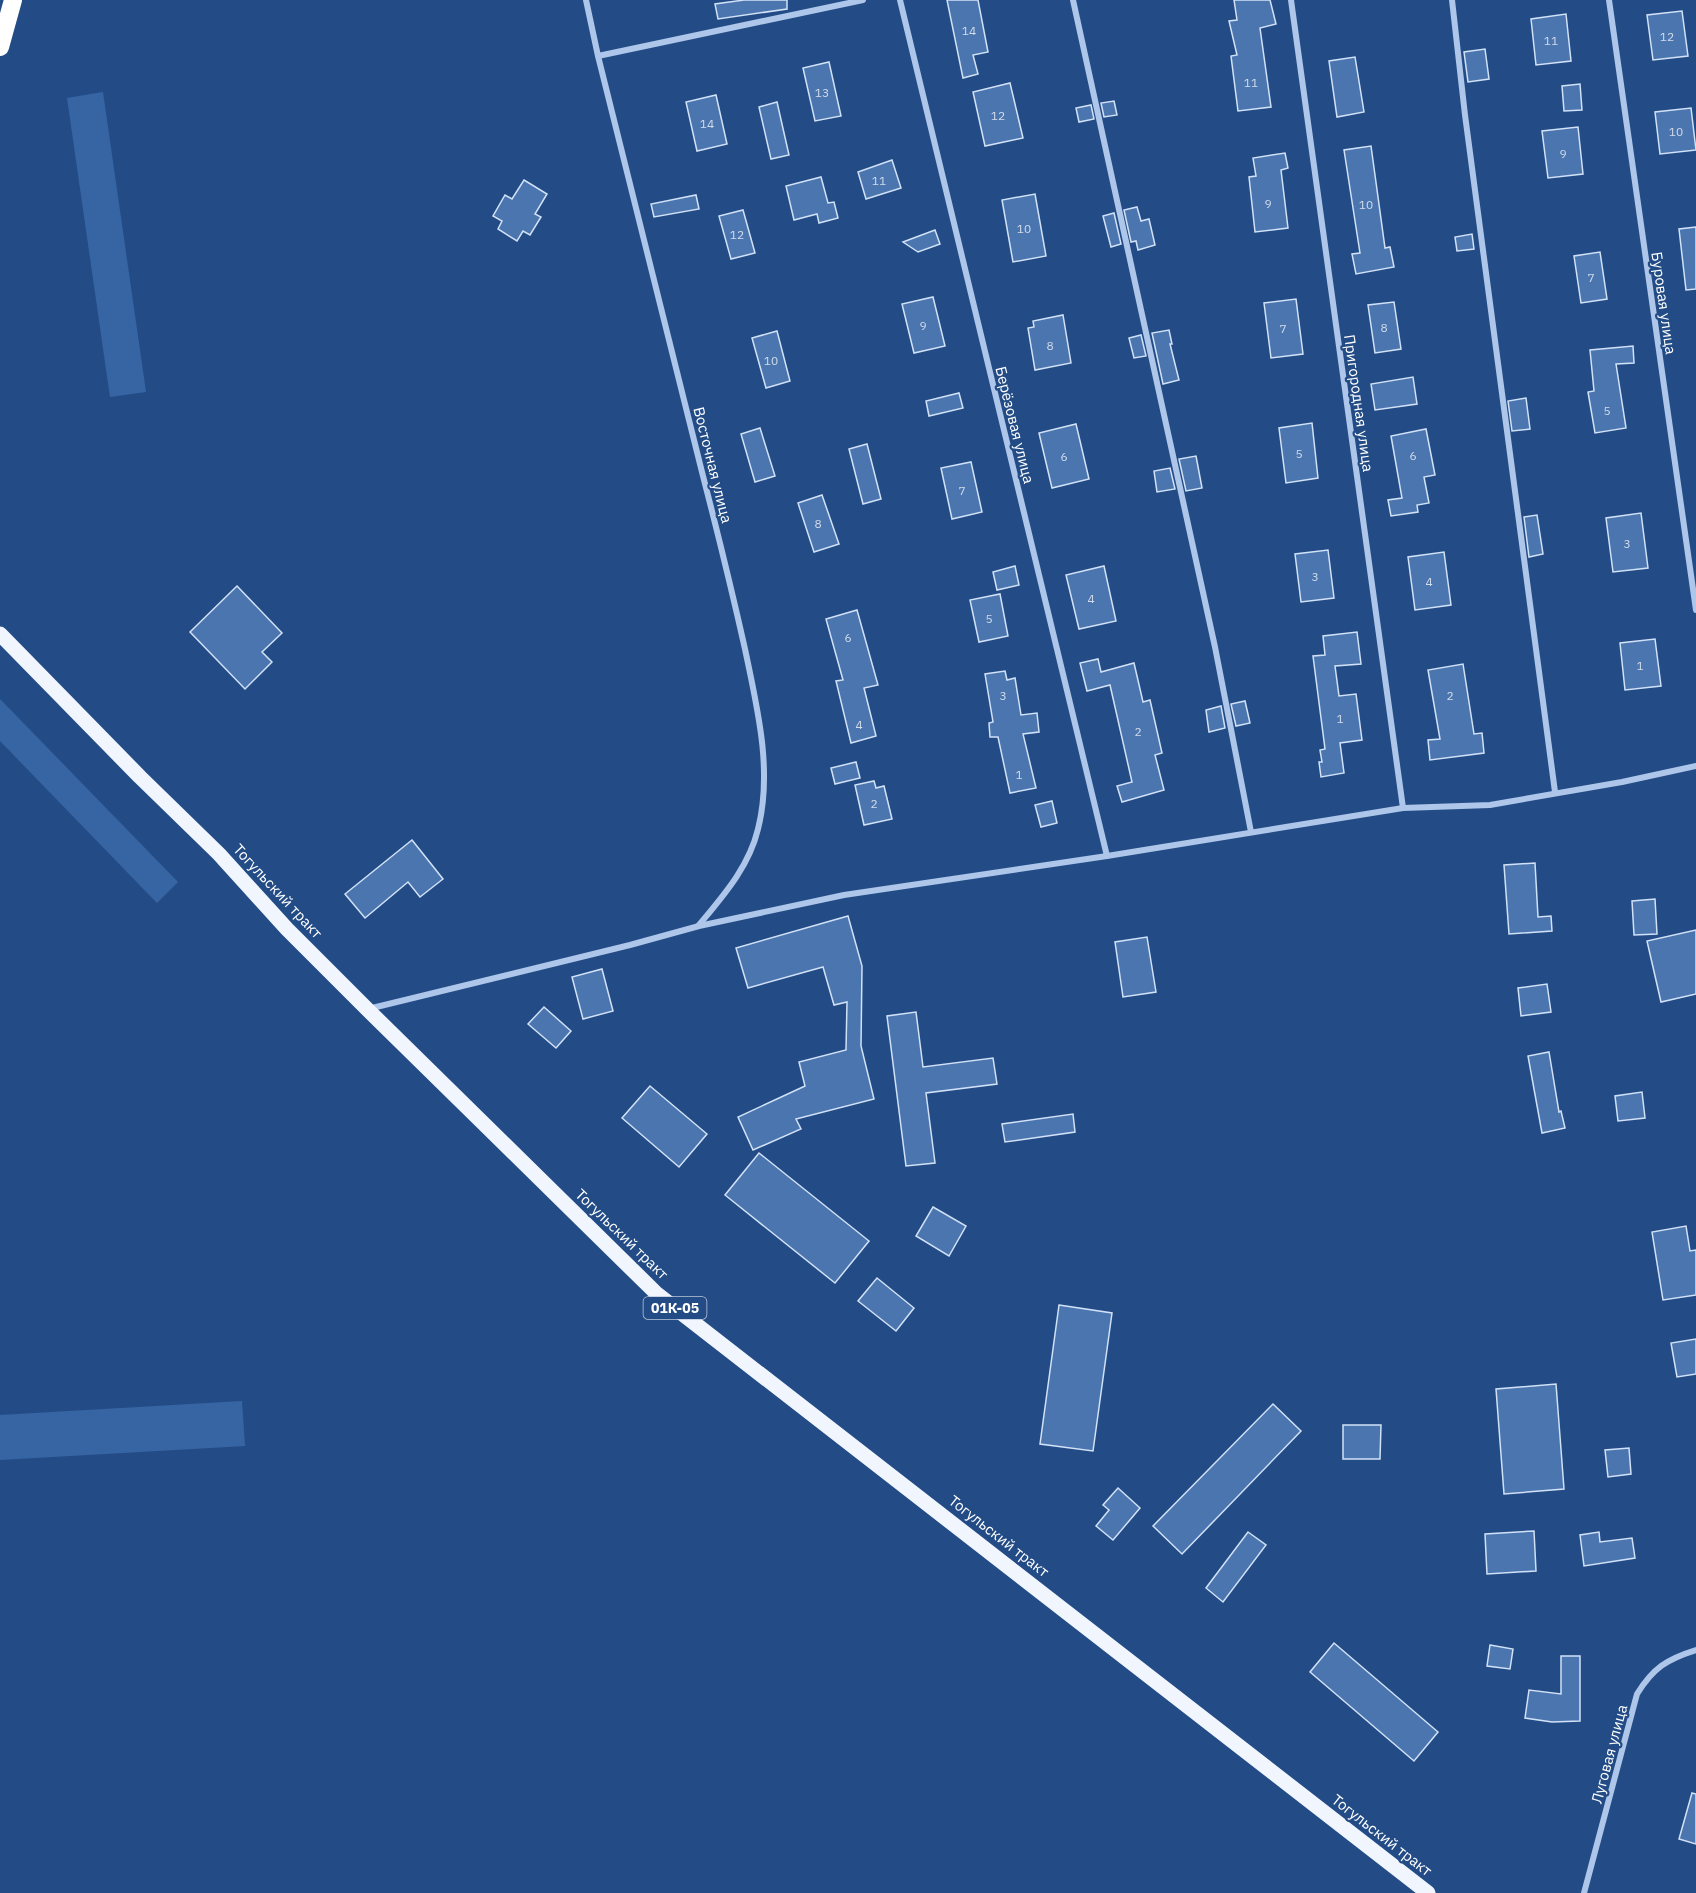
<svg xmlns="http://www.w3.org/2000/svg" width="1696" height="1893" viewBox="0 0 1696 1893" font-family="'IBM Plex Sans',sans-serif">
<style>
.green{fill:#3765a3}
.building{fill:#4b75ae;stroke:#d1e1f7;stroke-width:1.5}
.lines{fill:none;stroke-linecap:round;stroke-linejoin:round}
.street{stroke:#adc6e9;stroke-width:6}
.primary{stroke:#f0f5fe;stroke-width:15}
.highway{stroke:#fff;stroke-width:18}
.labels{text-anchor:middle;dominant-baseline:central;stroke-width:4.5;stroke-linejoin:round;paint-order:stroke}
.number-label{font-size:12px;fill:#d2dceb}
.shield{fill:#234c86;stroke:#bdc9db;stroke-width:1.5}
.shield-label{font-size:14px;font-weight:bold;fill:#fff}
.street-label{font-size:15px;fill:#fff;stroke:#234c86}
</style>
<rect width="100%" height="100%" fill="#234c86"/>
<!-- green -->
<g class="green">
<polygon points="103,92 146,392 110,397 67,98"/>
<polygon points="0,699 178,882 157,903 0,741"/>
<polygon points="242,1401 245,1446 0,1460 0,1415"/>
</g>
<!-- building -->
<g class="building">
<polygon points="744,0 787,0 787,9 718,19 715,4"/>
<polygon points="947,0 978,0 988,52 973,55 978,74 963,78"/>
<polygon points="1234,0 1270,0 1276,24 1260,28 1271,107 1238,111 1231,56 1237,55 1229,21 1237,20"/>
<polygon points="1682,11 1688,56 1653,60 1647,15"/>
<polygon points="1566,14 1571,61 1536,65 1531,19"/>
<polygon points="1485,49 1489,79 1468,82 1464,52"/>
<polygon points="1355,57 1364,112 1337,117 1329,61"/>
<polygon points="829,62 841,116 815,121 803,68"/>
<polygon points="1010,83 1023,138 985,146 973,92"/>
<polygon points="1580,84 1582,110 1564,111 1562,86"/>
<polygon points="716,95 727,144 697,151 686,102"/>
<polygon points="1114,101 1117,115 1104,117 1101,103"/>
<polygon points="777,102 789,155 771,159 759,107"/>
<polygon points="1091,105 1094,119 1079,122 1076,108"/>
<polygon points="1691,108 1696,150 1660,154 1655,112"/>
<polygon points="1578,127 1583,174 1548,178 1542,131"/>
<polygon points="1371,146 1385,248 1390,247 1394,267 1356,274 1352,254 1360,253 1344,150"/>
<polygon points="1285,153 1288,168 1281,170 1288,228 1255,232 1249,177 1256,176 1253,158"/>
<polygon points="892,160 901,188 866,199 858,172"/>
<polygon points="821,177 828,203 834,202 838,218 819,223 817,214 794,220 786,186"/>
<polygon points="524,180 547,194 535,214 541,217 530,235 523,231 517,241 498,229 502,221 493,216 505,195 512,199"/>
<polygon points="1035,194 1046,256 1013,262 1002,200"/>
<polygon points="696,195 699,209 654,217 651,204"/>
<polygon points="1137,207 1141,221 1149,219 1155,245 1138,250 1136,241 1131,242 1124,210"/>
<polygon points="743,210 755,253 731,259 719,216"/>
<polygon points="1114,213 1121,244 1111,247 1103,216"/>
<polygon points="1696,227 1696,289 1686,290 1679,229"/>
<polygon points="935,230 940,244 918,252 903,242"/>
<polygon points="1472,234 1474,249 1457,251 1455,237"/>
<polygon points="1600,252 1607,299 1581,303 1574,256"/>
<polygon points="933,297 945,346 914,353 902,304"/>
<polygon points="1296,299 1303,354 1271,358 1264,303"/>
<polygon points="1394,302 1401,349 1375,353 1368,305"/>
<polygon points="1063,315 1071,363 1035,370 1028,328 1034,327 1033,321"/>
<polygon points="1169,330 1172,344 1170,344 1179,380 1163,384 1152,333"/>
<polygon points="777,331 790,381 766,388 752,338"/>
<polygon points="1141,335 1146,356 1134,358 1129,338"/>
<polygon points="1633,346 1634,363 1616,364 1626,428 1595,433 1588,392 1594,391 1590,350"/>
<polygon points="1413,377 1417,404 1375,410 1371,384"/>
<polygon points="959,393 963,408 929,416 926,401"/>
<polygon points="1526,398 1530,429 1512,431 1508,401"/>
<polygon points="1312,423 1318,478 1286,483 1279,428"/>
<polygon points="1076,424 1089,479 1052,488 1039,433"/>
<polygon points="760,428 775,476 755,482 741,434"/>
<polygon points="1426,429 1435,475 1424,477 1429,503 1417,505 1418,512 1391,516 1388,500 1402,498 1391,436"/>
<polygon points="867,444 881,499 863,504 849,449"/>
<polygon points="1196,456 1202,488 1186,491 1179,459"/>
<polygon points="971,462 982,512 952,519 941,468"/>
<polygon points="1170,468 1175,489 1157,492 1154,471"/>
<polygon points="822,495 839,544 814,552 798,503"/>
<polygon points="1641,513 1648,568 1613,572 1606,518"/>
<polygon points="1537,515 1543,554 1529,557 1524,517"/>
<polygon points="1328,550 1334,598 1301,602 1295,554"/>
<polygon points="1444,552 1451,605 1415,610 1408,557"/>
<polygon points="1015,566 1019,585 997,590 993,572"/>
<polygon points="1104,566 1116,621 1079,629 1066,575"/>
<polygon points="237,586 282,633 262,652 272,662 245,689 190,632"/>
<polygon points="1000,594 1008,636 979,642 970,600"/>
<polygon points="857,610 878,685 864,688 876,736 851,743 836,681 843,680 826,619"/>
<polygon points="1357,632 1361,664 1335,666 1339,696 1356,694 1362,740 1340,743 1344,773 1321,777 1319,762 1322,762 1320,750 1325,749 1313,656 1325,655 1323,636"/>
<polygon points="1655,639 1661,686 1625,690 1620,643"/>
<polygon points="1098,659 1101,672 1134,663 1143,702 1150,700 1162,753 1155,755 1164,790 1122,802 1117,786 1132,782 1110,685 1087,691 1080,663"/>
<polygon points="1463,664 1474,734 1482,733 1484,753 1430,760 1428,740 1440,739 1428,670"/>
<polygon points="1005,671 1007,680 1015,678 1021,715 1037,713 1039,732 1023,734 1036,788 1010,793 998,737 990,737 989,723 993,722 985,674"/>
<polygon points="1245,701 1250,723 1236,726 1231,704"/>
<polygon points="1221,706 1225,728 1209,732 1206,710"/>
<polygon points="856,762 860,778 835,784 831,768"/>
<polygon points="874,781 876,788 884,786 892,819 864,825 855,785"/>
<polygon points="1052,801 1057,823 1041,827 1035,805"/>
<polygon points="412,840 443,879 420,897 408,882 365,918 345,894"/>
<polygon points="1535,863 1538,917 1551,916 1552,931 1509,934 1504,865"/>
<polygon points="1655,899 1657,934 1634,935 1632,901"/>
<polygon points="848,916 862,966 861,1046 874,1099 796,1119 801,1129 753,1150 738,1117 805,1086 799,1062 846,1050 847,1002 834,1005 823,967 748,988 736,948"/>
<polygon points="1696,930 1696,994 1661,1002 1647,941"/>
<polygon points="1147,937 1156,992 1123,997 1115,942"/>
<polygon points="602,969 613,1011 583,1019 572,977"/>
<polygon points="1547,984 1551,1012 1521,1016 1518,988"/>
<polygon points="544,1007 571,1031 556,1048 528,1024"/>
<polygon points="916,1012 923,1067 993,1058 997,1084 926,1093 935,1163 906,1166 887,1016"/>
<polygon points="1549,1052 1559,1112 1561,1111 1565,1128 1542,1133 1528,1056"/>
<polygon points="650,1086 707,1134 679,1167 622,1118"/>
<polygon points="1642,1092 1645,1118 1618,1121 1615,1096"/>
<polygon points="1073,1114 1075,1132 1005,1142 1002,1124"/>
<polygon points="759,1153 869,1241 835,1283 725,1195"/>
<polygon points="933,1207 966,1226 949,1256 916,1236"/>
<polygon points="1686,1226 1690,1251 1696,1250 1696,1295 1663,1300 1652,1232"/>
<polygon points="877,1278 914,1308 896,1331 858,1301"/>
<polygon points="1059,1305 1112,1313 1093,1451 1040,1444"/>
<polygon points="1696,1339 1696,1374 1677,1377 1671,1343"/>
<polygon points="1556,1384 1564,1489 1504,1494 1496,1389"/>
<polygon points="1273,1404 1301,1431 1182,1554 1153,1526"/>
<polygon points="1343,1425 1381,1425 1380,1459 1343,1459"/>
<polygon points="1629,1448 1631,1474 1608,1477 1605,1450"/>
<polygon points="1118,1488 1140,1508 1113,1540 1096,1526 1109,1510 1103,1505"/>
<polygon points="1534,1531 1536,1571 1487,1574 1485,1534"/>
<polygon points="1248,1532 1266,1545 1223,1602 1206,1588"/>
<polygon points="1599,1532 1600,1542 1632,1538 1635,1558 1584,1566 1580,1535"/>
<polygon points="1334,1643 1438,1732 1414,1761 1310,1672"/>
<polygon points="1490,1645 1513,1649 1510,1669 1487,1666"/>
<polygon points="1561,1656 1580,1656 1580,1721 1552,1722 1525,1718 1529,1690 1561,1694"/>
<polygon points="1692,1793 1696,1794 1696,1844 1679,1839"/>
</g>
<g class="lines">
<!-- street -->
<g class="street">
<path d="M 586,0 L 598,56 C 633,196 668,336 703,476 C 718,534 732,591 745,649 C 757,707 773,770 758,829 C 749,867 723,896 699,925"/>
<polyline points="900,0 1107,856"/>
<polyline points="1073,0 1215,647 1251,832"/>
<polyline points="1291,0 1403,808"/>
<polyline points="1452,0 1465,115 1555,792"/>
<polyline points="1609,0 1696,610"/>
<polyline points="598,56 863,0"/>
<polyline points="368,1009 630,945 699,926 844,895 1107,856 1403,808 1490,805 1622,782 1696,766"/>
<path d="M 1584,1893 L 1637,1694 C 1653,1668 1667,1659 1696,1650"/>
</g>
<!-- primary -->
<polyline class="primary" points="0,634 140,777 219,854 287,929 367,1009 657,1294 1428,1893"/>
<!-- highway -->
<polyline class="highway" points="0,47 13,0"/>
</g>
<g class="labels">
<!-- number labels -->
<g class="number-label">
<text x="969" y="30">14</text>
<text x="1667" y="36">12</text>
<text x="1551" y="40">11</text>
<text x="1251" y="82">11</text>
<text x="822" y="92">13</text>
<text x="998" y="115">12</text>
<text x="707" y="123">14</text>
<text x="1676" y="131">10</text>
<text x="1563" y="153">9</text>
<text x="879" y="180">11</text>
<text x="1268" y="203">9</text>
<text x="1366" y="204">10</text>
<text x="1024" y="228">10</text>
<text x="737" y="234">12</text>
<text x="1591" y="277">7</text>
<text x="923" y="325">9</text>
<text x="1384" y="327">8</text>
<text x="1283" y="328">7</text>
<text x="1050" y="345">8</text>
<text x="771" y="360">10</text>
<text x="1607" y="410">5</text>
<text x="1299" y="453">5</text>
<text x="1413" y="455">6</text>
<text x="1064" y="456">6</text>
<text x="962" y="490">7</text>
<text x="818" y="523">8</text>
<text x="1627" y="543">3</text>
<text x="1315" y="576">3</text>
<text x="1429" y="581">4</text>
<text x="1091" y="598">4</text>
<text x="989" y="618">5</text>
<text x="848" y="637">6</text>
<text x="1640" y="665">1</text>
<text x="1003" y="695">3</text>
<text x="1450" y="695">2</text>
<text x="1340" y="718">1</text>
<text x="859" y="724">4</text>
<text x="1138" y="731">2</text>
<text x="1019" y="774">1</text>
<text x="874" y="803">2</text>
</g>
<!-- shield labels -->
<rect class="shield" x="643.5" y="1297" width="63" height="22" rx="4.5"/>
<g class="shield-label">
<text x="675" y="1308">01К-05</text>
</g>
<!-- street labels -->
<g class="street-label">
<text transform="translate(1664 303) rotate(82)">Буровая улица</text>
<text transform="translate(1359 403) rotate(82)">Пригородная улица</text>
<text transform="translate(1015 425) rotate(76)">Берёзовая улица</text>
<text transform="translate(713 465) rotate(76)">Восточная улица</text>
<text transform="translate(278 891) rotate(47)">Тогульский тракт</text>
<text transform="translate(622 1234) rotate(44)">Тогульский тракт</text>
<text transform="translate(999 1536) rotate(38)">Тогульский тракт</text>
<text transform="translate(1609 1754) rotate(-75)">Луговая улица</text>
<text transform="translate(1382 1835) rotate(38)">Тогульский тракт</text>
</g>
</g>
</svg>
